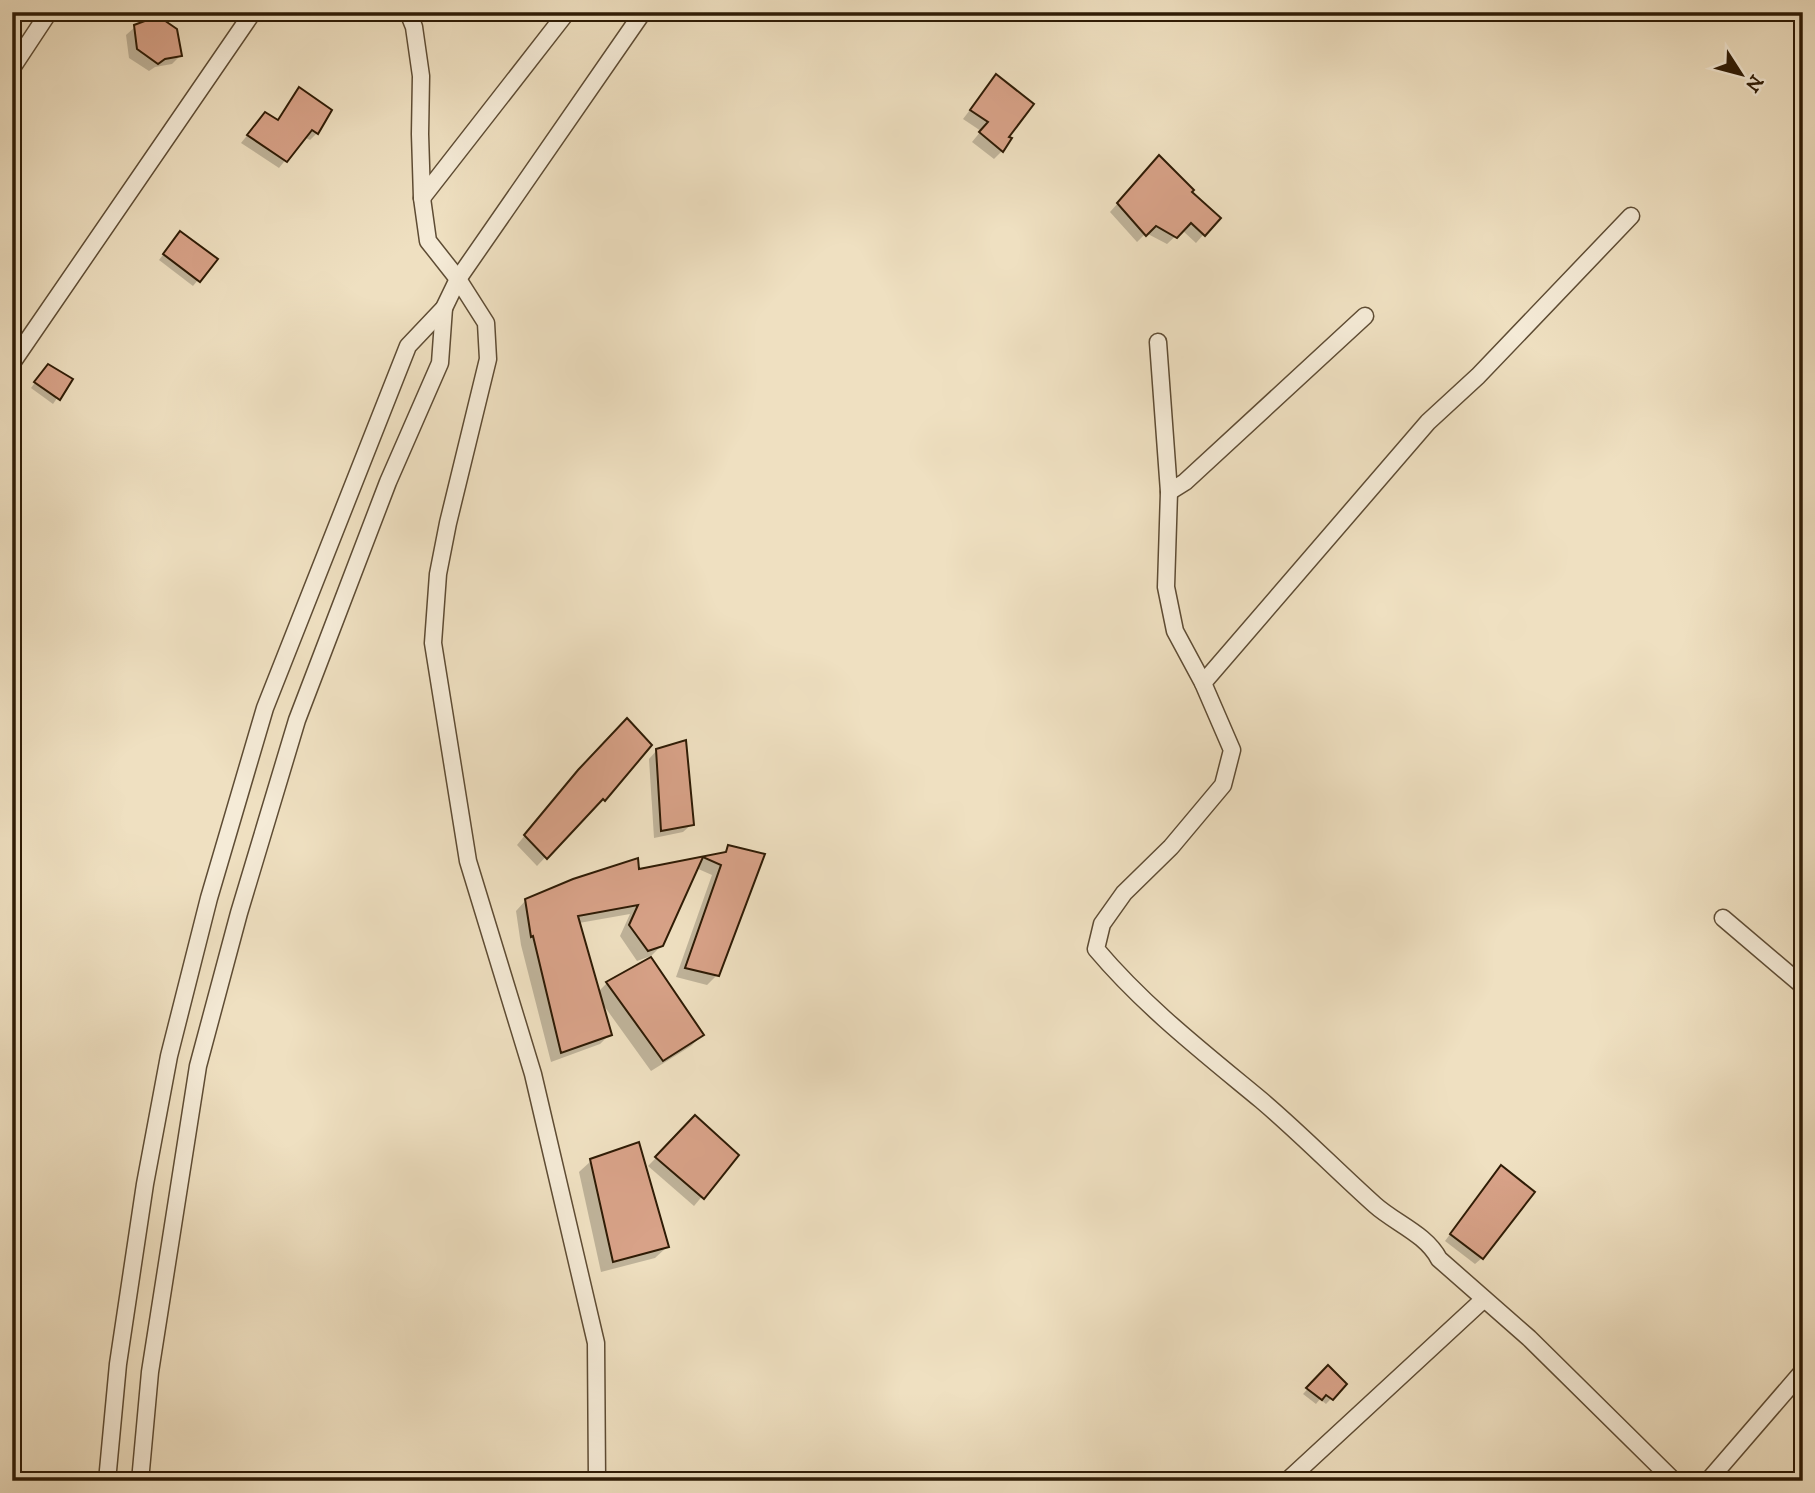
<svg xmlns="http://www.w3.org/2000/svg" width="1815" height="1493" viewBox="0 0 1815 1493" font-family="'IM FELL DW Pica',serif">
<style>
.shadow{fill:#0003}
.building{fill:#d8a288;stroke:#2e1b05;stroke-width:2}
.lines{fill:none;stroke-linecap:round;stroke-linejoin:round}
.street-casing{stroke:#5e4c34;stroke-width:19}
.street{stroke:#f5ebd7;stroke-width:16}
</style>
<rect width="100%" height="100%" fill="#efe0c1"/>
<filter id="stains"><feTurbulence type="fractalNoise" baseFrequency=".00286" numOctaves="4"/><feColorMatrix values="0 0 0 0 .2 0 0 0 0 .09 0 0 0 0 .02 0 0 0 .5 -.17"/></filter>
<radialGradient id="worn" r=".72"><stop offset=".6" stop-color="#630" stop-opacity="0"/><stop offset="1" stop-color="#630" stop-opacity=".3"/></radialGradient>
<!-- shadow -->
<g class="shadow">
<polygon points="135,27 180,56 172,64 155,67 149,71 129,58 126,35"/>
<polygon points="996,76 1007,137 1002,151 994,159 972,142 981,131 963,119"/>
<polygon points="299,90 317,133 310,140 304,137 279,168 241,143 258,122 276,122"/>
<polygon points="1152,165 1190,192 1218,218 1196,243 1182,230 1167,244 1146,233 1137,242 1110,212"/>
<polygon points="180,233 215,259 193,286 159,260"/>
<polygon points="43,372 70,379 53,404 31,388"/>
<polygon points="649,745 603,800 595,808 594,806 537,866 517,845 570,780"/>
<polygon points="657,750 692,824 683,832 654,838 649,759"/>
<polygon points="729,847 717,975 707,985 676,977 712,875 696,868 662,945 651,956 637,961 620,936 630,914 579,923 598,992 607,983 702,1035 691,1046 651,1071 602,1003 610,1034 600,1044 551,1062 521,945 516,911 526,900 638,871 721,855"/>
<polygon points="695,1118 737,1155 694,1206 648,1166"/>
<polygon points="591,1161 667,1247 655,1258 601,1272 579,1172"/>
<polygon points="1495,1174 1482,1258 1475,1264 1445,1241"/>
<polygon points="1328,1367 1345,1384 1326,1404 1320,1399 1316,1404 1303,1394"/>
</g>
<!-- building -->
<g class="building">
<polygon points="158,16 177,29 182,56 165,59 158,64 137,49 134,25"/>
<polygon points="996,74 1034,104 1009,137 1012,138 1003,152 979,132 988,122 970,110"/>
<polygon points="299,87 332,110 318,134 312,130 287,162 247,135 265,112 278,120"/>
<polygon points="1159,155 1194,190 1192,192 1221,218 1205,236 1191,223 1177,238 1156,226 1146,236 1117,203"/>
<polygon points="180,231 218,259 200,282 163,254"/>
<polygon points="48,364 73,379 60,400 34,382"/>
<polygon points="627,718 652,745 605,801 603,799 547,859 524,835 578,770"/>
<polygon points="686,740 694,825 661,831 656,749"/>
<polygon points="728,845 765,854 719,976 685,968 721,865 703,857 663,946 648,951 629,925 638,905 578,916 612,1035 561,1053 533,936 531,937 525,899 573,879 638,858 639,869 726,852"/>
<polygon points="651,957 704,1035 663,1061 606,982"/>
<polygon points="695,1115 739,1155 704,1199 655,1157"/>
<polygon points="639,1142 669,1247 613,1262 590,1159"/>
<polygon points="1501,1165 1535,1192 1483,1259 1450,1234"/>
<polygon points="1328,1365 1347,1384 1333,1400 1326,1395 1322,1400 1306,1388"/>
</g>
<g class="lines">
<defs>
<g id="street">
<polyline points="408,12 414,27 421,76 420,134 422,198 428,241 458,279 486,323 488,359 448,523 438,574 433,643 468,861 533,1074 596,1343 597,1481"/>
<polyline points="12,68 49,12"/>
<polyline points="422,198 567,12"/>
<path d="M 1158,342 L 1169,492 L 1166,587 L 1175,631 L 1203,683 L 1232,750 L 1223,785 L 1171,847 L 1124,893 L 1102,924 L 1096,949 C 1144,1006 1203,1052 1261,1100 C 1300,1133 1336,1170 1375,1205 C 1395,1223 1426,1234 1439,1259 L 1529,1338 L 1674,1481"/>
<polyline points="12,363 253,12"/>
<polyline points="1169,492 1185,482 1365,316"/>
<polyline points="1203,683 1428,422 1478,376 1631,216"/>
<polyline points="1723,918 1803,986"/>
<polyline points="107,1481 118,1364 145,1184 169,1056 209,898 265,708 408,346 444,308 458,279 643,12"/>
<polyline points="140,1481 150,1372 198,1066 239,913 297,720 388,482 440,363 444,308"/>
<polyline points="1287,1481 1484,1299"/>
<polyline points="1708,1481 1803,1371"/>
</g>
</defs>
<!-- street casing -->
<use href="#street" class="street-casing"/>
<!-- street -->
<use href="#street" class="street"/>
</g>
<!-- margin -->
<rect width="1815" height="1493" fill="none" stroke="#efe0c1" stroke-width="42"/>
<rect x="14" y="14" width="1787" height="1465" fill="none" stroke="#2e1b05" stroke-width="3.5"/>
<rect x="21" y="21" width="1773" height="1451" fill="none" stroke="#2e1b05" stroke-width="2"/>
<!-- north arrow -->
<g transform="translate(1741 74) rotate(126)" stroke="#f5ebd7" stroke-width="5" paint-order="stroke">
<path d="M0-5L12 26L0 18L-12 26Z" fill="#2e1b05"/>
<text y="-10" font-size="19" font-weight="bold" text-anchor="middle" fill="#2e1b05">N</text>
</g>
<rect width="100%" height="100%" filter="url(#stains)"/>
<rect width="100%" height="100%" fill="url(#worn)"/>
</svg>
